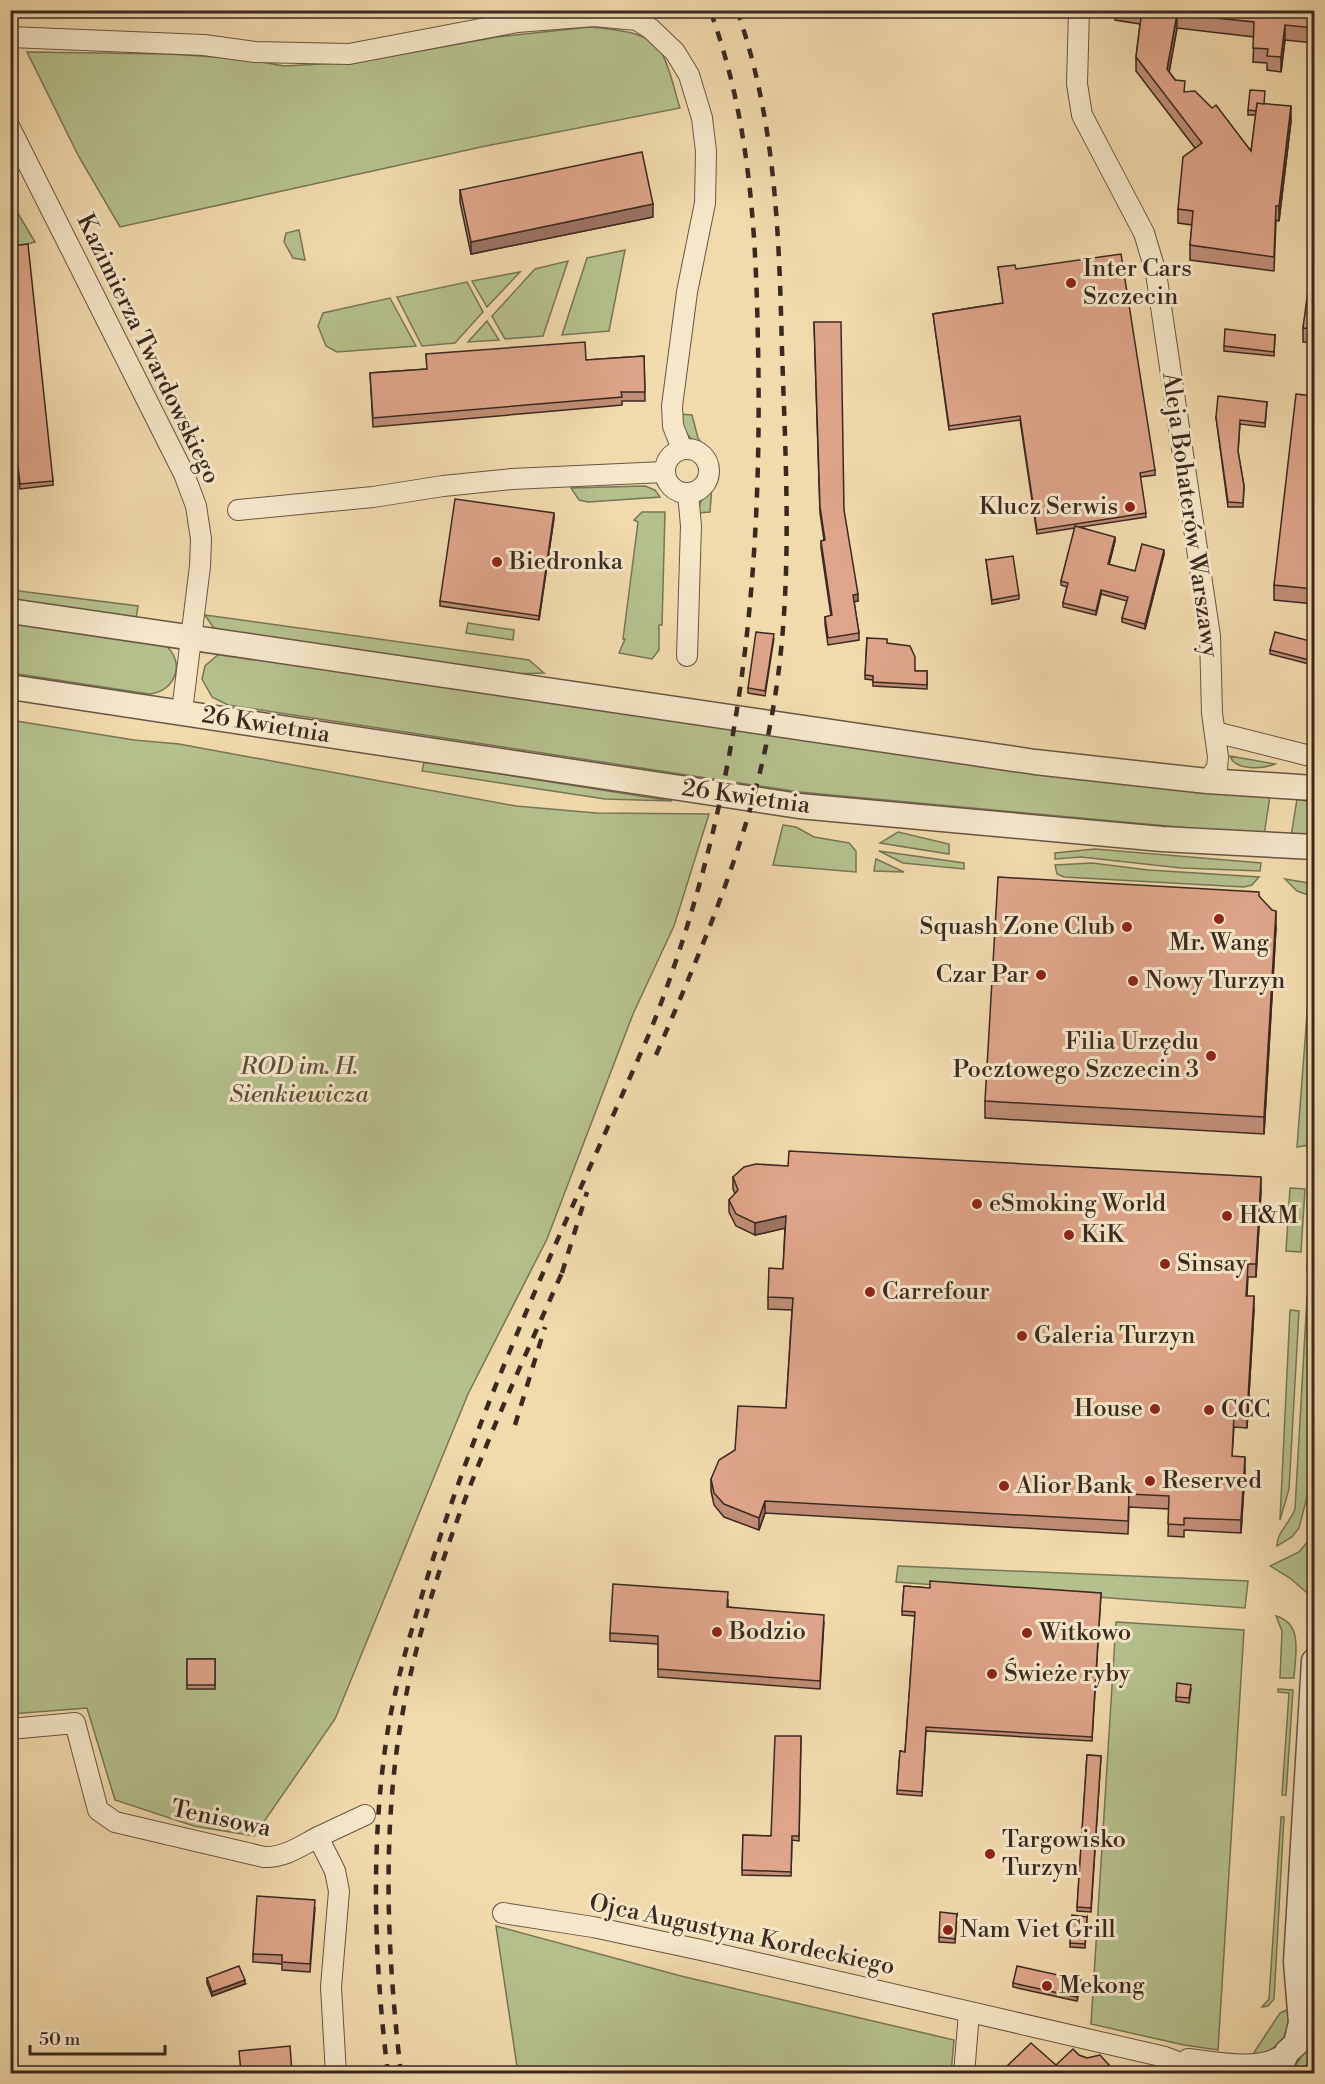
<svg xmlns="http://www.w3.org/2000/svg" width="1325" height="2084" viewBox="0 0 1325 2084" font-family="'Libre Bodoni',serif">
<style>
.green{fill:#b5c18d;stroke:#787556;stroke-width:1.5}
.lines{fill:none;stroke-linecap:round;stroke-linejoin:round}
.minor-casing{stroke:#685543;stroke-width:22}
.tertiary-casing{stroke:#685543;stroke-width:27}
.minor{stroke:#f6e7c9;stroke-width:20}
.tertiary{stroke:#f6e7c9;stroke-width:24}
.rail{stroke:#3b2920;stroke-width:4.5;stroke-dasharray:10 10;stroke-linecap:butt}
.wall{fill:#c08e77;stroke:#3b2920;stroke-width:1.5}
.shaded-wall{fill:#9c7461;stroke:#3b2920;stroke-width:1.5}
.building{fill:#dfa58a;stroke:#3b2920;stroke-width:1.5}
.poi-dot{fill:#8f2418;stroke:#f6e7c9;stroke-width:2}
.labels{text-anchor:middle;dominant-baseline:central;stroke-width:6;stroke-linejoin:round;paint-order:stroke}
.poi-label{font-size:24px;fill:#3b2920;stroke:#f6e7c9;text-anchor:start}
.street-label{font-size:24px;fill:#3b2920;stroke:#f6e7c9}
.park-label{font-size:24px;font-style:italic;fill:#5a4f3b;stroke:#f6e7c9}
</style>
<rect width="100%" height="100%" fill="#f1daac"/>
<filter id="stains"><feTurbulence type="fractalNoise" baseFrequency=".00333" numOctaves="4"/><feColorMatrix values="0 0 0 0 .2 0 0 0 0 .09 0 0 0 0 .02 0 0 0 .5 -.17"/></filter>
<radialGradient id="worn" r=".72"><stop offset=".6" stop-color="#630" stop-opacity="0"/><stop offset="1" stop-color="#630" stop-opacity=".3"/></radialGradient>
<!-- green -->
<g class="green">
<path d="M 590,27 C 610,29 649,31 660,50 C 670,66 674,90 680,108 L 481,147 L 120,227 L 79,157 L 27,52 L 170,54 L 245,59 L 284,66 L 359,62 L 497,37 Z"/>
<polygon points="10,200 35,242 11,248"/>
<polygon points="299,230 305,260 293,258 284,242 286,233"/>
<polygon points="625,250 609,331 562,335 587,258"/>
<polygon points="568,261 543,336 505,339 492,316 535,269"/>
<polygon points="520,272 487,307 472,281"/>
<polygon points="467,282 483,312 455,343 422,346 397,297"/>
<polygon points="390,298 416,346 337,352 326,346 318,326 323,313"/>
<polygon points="487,321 499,340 468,342"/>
<path d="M 680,414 L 692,415 L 698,438 L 707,452 C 692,441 682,433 680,414 Z"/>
<polygon points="712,485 710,512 698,513 700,503"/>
<polygon points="645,486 655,490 660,497 588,502 579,500 571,488"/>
<polygon points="642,512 665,512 662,625 659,625 659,650 652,659 619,653 625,639 623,639 638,522 634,520"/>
<polygon points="11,590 138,606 136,619 11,602"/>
<polygon points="205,615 529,660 544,673 508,674 221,631 213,627"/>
<path d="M 10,621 L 165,645 C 186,661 176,692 149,694 L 11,673 Z"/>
<polygon points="468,623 514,630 513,640 466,633"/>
<polygon points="220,653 1270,796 1264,835 799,792 228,705 212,697 202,679 205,666"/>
<polygon points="10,720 134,740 179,744 516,806 596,813 709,814 674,926 633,1014 547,1239 468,1394 335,1719 254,1836 194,1826 115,1800 87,1708 11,1714"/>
<path d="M 1230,756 L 1275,764 C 1263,769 1235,771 1230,756 Z"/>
<polygon points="424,762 640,796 672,801 605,799 422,771"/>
<polygon points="1297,799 1314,803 1314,835 1291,837"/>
<polygon points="783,825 796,827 814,837 849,843 856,851 856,872 773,865"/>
<polygon points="898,832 949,844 949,854 880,843"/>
<polygon points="1095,849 1261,863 1260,871 1181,868 1081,857 1055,859 1055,853"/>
<polygon points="879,851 964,863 964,869 903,863"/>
<polygon points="876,859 904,872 874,871"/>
<polygon points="1092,863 1148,870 1259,877 1252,885 1244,887 1064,877 1057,874 1055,865"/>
<polygon points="1285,879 1314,884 1314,897 1297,891"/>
<polygon points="1314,942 1314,1042 1309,1145 1297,1147 1311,961"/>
<polygon points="1290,1188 1305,1189 1301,1252 1286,1251"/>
<polygon points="1312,1189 1314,1189 1314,1272 1307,1271"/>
<path d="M 1307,1297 L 1314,1297 L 1314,1409 L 1310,1436 L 1308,1493 L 1299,1528 L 1292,1537 L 1277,1546 C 1276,1534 1291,1521 1295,1509 Z"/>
<polygon points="1290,1310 1299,1311 1289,1489 1280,1520"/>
<polygon points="1309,1540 1313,1542 1309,1592 1306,1592 1290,1578 1270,1566 1299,1552"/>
<polygon points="898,1566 1248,1581 1245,1608 896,1582"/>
<path d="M 1276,1616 C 1304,1624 1295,1655 1294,1678 L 1280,1678 L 1282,1631 Z"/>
<polygon points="1116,1622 1244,1630 1218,2050 1184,2045 1091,2024"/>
<polygon points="1278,1689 1293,1690 1286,1795 1282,1795 1289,1693 1278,1692"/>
<polygon points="1314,1810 1314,1990 1308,1992 1305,1973"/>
<polygon points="1281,1817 1284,1817 1274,1999 1268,2006 1262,2007 1269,1999"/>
<polygon points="496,1926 681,1976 954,2040 951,2073 518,2073"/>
<path d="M 1289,2009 C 1290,2036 1281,2051 1253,2054 L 1280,2013 Z"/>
<polygon points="1314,2045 1314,2073 1291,2073 1302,2055"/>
</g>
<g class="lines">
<defs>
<g id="minor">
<polyline points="1079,10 1077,84 1082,115 1144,233 1156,273 1210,636 1212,713 1218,757 1217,768 1207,781"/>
<polyline points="10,37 204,45 255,52 349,54 517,22 594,16 637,20 651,29 675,52 689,75 702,118 706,151 705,203 687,292 672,406 673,426 682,449"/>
<polyline points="10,128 184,474 196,506 201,539 200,566 182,711"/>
<circle cx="687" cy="471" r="22"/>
<polyline points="238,510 373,497 443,486 512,479 664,472"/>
<polyline points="687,656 691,526 688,493"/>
<polyline points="1215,732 1314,757"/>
<path d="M 10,1729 L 75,1723 L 98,1810 L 115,1822 L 264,1857 C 284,1858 301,1846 318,1837 L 335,1871 L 339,1891 L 331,1987 L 336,2074"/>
<polyline points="318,1837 365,1815"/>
<polyline points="503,1913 593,1927 701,1950 1165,2057 1209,2074"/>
<path d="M 1188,2059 C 1217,2062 1263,2073 1287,2052"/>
<polyline points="964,2074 969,2013"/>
</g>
<g id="tertiary">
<polyline points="10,611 1035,762 1207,781 1314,788"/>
<polyline points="10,687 799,806 1162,839 1314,847"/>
<polyline points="1296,2043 1301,2023 1296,1962 1314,1661"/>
<polyline points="1277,2074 1287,2052 1307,2034"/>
</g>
</defs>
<!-- minor casing -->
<use href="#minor" class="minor-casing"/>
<!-- tertiary casing -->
<use href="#tertiary" class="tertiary-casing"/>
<!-- minor -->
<use href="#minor" class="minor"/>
<!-- tertiary -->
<use href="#tertiary" class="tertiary"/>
<!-- rail -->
<g class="rail">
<path d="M 656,1055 C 703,946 750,838 771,720 C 794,599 786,473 782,350 C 779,234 776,121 737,10"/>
<polyline points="562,1273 587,1192"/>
<polyline points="515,1425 545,1327"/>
<path d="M 388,2074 C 374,1961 370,1841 388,1729 C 398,1671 416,1615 433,1559 C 490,1378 574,1206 650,1032 C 739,806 763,586 758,345 C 756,231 750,119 710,10"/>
<path d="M 401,2074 C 388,1962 382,1846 399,1734 C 425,1570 498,1417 565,1266"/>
</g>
</g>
<!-- wall -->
<g class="wall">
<polygon points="1115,10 1314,10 1314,43 1285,40 1281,72 1267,70 1267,63 1253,62 1254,37 1177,28 1169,72 1185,92 1251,151 1256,115 1248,115 1248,110 1264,104 1291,121 1279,221 1276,220 1274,271 1190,260 1190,245 1192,225 1178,223 1178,209 1195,148 1136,71 1136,57 1140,24 1115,20"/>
<polygon points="460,190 653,217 471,254 460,202"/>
<polygon points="10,246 53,481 53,485 20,489 14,435 10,436"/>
<polygon points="998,267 1016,269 1155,470 1155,475 1140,477 1146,517 1081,527 1115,541 1109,565 1135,571 1164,554 1145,629 1122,622 1122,618 1127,601 1101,594 1096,615 1063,607 1063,603 1067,587 1061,585 1061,581 1075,528 1037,534 1020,420 949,430 933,314 1003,303"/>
<polygon points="1314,268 1314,343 1303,342 1303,328"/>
<polygon points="814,322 858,601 854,602 859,633 859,640 828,645 825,624 825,617 831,616 821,548 821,541 824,540 820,513"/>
<polygon points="1275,335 1274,356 1224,351 1224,346"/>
<polygon points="426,354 586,360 644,356 645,401 622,401 622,405 373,427 370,373 427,369"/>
<polygon points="1314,396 1314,604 1274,600 1274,585"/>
<polygon points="1267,402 1265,427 1240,424 1238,452 1244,486 1243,507 1228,507 1216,417"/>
<polygon points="554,518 539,620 440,606 440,601"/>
<polygon points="986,560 1019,595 1019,599 992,604"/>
<polygon points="774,638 765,696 748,693 748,688"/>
<polygon points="867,638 887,643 915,671 927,671 927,689 873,686 873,680 865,679"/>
<polygon points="1314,642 1313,665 1270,654 1270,650"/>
<polygon points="1259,896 1276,927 1264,1134 985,1118 985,1101"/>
<polygon points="788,1166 1261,1190 1256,1277 1248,1277 1247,1296 1254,1309 1247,1428 1234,1427 1232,1456 1245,1470 1241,1533 1184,1530 1184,1537 1168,1536 1169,1509 1129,1507 1128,1534 765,1513 759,1530 724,1517 714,1505 711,1491 711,1479 735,1450 786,1408 792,1310 768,1309 768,1297 783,1269 785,1228 755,1235 736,1226 729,1212 729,1200 735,1194 733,1189 733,1177"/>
<polygon points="904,1586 930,1588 1101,1593 1092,1741 926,1731 922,1796 897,1794 900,1751 905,1752 915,1616 902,1615"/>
<polygon points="728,1600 728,1607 824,1622 820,1689 658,1677 658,1644 610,1641 610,1633"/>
<rect x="187" y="1659" width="28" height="30"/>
<polygon points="1191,1689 1189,1703 1176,1701 1176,1697"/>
<polygon points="801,1736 799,1841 792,1840 791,1876 742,1875 743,1835 771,1836"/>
<polygon points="1087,1755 1101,1756 1091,1912 1077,1911"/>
<polygon points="315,1908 310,1972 282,1970 282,1964 253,1962 253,1954"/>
<polygon points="957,1914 955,1943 939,1942 939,1937"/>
<polygon points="1087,1917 1085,1948 1070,1947 1070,1943"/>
<polygon points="207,1978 245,1984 212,1996 207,1983"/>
<polygon points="1013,1983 1081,1984 1077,2001 1013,1987"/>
</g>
<!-- shaded-wall -->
<g class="shaded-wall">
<polygon points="1177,14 1177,28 1167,84 1167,69"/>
<polygon points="1285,25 1285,40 1281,72 1281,57"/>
<polygon points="1291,106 1291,121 1279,221 1279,206"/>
<polygon points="653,204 653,217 471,254 471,242"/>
<polygon points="554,513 554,518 539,620 539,616"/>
<polygon points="1115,537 1115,541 1108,568 1108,564"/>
<polygon points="1164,550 1164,554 1145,629 1145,624"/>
<polygon points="1101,590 1101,594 1096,615 1096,611"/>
<polygon points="858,594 858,601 853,602 853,595"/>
<polygon points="1276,911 1276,927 1264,1134 1264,1117"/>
<polygon points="1261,1177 1261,1190 1256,1277 1256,1264"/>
<polygon points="786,1216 786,1228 755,1235 755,1223"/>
<polygon points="1254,1296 1254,1309 1247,1428 1247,1415"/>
<polygon points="1245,1457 1245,1470 1241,1533 1241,1520"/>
<polygon points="765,1501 765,1513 759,1530 759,1518"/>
<polygon points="245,1980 245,1984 212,1996 212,1992"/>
</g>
<!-- building -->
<g class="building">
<polygon points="1142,10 1314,10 1314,28 1285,25 1281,57 1267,56 1268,49 1253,48 1254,22 1177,14 1167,69 1175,80 1185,81 1184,92 1195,91 1212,108 1216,105 1251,151 1257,103 1291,106 1279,206 1276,206 1274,257 1190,245 1193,211 1178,209 1183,157 1202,143 1136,57"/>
<polygon points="1250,90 1265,91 1264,104 1257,103 1256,111 1248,110"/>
<polygon points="642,152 653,204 471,242 460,190"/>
<polygon points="28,244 53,481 20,484 14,431 10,431 10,246"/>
<polygon points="1121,254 1155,470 1140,473 1146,513 1037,530 1020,416 949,426 933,314 1003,303 998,267 1015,265 1016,269"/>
<polygon points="1311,267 1314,268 1314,329 1303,328"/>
<polygon points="814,322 841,322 844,510 858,594 853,595 859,633 828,638 825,617 832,615 821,541 825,540 820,507"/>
<polygon points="1225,329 1275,335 1274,352 1224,346"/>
<polygon points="585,342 586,360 644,356 645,392 621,392 622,397 373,418 370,373 427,369 426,354"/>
<polygon points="1296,394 1314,396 1314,589 1274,585"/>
<polygon points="1218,396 1267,402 1265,423 1240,420 1238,451 1244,486 1243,503 1228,502 1216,417"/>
<polygon points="455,499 554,513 539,616 440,601"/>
<polygon points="1075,526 1115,537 1108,564 1135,571 1142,544 1164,550 1145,624 1122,618 1128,597 1101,590 1096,611 1063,603 1068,583 1061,581"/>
<polygon points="1013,556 1019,595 992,600 986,560"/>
<polygon points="756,632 774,634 765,691 748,688"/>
<polygon points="1275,632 1314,642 1314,653 1313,661 1270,650"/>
<polygon points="867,638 887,639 887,643 910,646 915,657 915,671 927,671 927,685 873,682 873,676 865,675"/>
<polygon points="998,877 1259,892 1259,896 1272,910 1276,911 1264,1117 985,1101"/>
<polygon points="789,1151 1261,1177 1256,1264 1248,1264 1247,1282 1246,1296 1254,1296 1247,1415 1234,1415 1232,1456 1245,1457 1241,1520 1184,1518 1184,1525 1168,1524 1169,1496 1129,1494 1128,1521 765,1501 759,1518 724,1504 714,1493 711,1479 719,1460 735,1450 738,1406 786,1408 793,1298 768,1297 769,1268 783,1269 786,1216 755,1223 736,1214 729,1200 738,1190 733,1177 744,1167 756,1164 788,1166"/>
<polygon points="930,1581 1101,1593 1092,1737 926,1727 922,1792 897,1790 900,1751 905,1752 915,1612 902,1611 904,1586 930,1588"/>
<polygon points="613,1584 728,1592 727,1607 824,1615 820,1681 658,1669 658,1636 610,1633"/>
<rect x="187" y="1659" width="28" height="26"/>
<polygon points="1177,1683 1191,1685 1189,1698 1176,1697"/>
<polygon points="775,1736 801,1736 799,1836 792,1836 791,1872 742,1870 743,1835 771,1836"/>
<polygon points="1087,1755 1101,1756 1091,1908 1077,1907"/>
<polygon points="257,1896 315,1900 310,1964 282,1962 282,1955 253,1954"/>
<polygon points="940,1912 957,1914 955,1939 939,1937"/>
<polygon points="1072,1915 1087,1917 1085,1944 1070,1943"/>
<polygon points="239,1966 245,1980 212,1992 207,1978"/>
<polygon points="1017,1966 1081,1980 1077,1997 1013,1983"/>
<polygon points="1031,2043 1056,2065 1073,2049 1079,2055 1087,2058 1100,2055 1109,2065 1106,2073 1005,2073 1002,2071"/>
<polygon points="290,2046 292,2073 241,2073 239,2051"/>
</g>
<!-- markers -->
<g class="poi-dot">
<circle cx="1071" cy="283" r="6"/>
<circle cx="1130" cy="507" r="6"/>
<circle cx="497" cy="562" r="6"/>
<circle cx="1219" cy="919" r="6"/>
<circle cx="1127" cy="927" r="6"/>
<circle cx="1041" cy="975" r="6"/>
<circle cx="1133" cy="981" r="6"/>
<circle cx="1211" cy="1056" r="6"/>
<circle cx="977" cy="1204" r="6"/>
<circle cx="1227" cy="1216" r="6"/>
<circle cx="1069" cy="1235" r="6"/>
<circle cx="1165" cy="1264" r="6"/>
<circle cx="870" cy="1292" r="6"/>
<circle cx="1022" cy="1336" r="6"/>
<circle cx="1155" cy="1409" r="6"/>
<circle cx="1209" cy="1410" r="6"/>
<circle cx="1150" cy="1481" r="6"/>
<circle cx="1004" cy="1486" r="6"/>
<circle cx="717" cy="1632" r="6"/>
<circle cx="1027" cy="1633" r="6"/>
<circle cx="992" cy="1674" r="6"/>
<circle cx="990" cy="1854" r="6"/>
<circle cx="948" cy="1930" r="6"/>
<circle cx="1047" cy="1986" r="6"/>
</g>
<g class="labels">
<!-- poi labels -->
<g class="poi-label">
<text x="1083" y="269">Inter Cars<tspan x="1083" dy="28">Szczecin</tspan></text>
<text x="1118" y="507" text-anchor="end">Klucz Serwis</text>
<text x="509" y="562">Biedronka</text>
<text x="1115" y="927" text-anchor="end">Squash Zone Club</text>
<text x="1219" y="943" text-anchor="middle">Mr. Wang</text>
<text x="1029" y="975" text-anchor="end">Czar Par</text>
<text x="1145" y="981">Nowy Turzyn</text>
<text x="1199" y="1042" text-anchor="end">Filia Urzędu<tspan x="1199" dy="28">Pocztowego Szczecin 3</tspan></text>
<text x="989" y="1204">eSmoking World</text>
<text x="1239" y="1216">H&amp;M</text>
<text x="1081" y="1235">KiK</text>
<text x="1177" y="1264">Sinsay</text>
<text x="882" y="1292">Carrefour</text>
<text x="1034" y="1336">Galeria Turzyn</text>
<text x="1143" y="1409" text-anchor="end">House</text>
<text x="1221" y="1410">CCC</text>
<text x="1162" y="1481">Reserved</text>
<text x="1016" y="1486">Alior Bank</text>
<text x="729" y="1632">Bodzio</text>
<text x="1039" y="1633">Witkowo</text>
<text x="1004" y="1674">Świeże ryby</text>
<text x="1002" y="1840">Targowisko<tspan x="1002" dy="28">Turzyn</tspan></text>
<text x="960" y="1930">Nam Viet Grill</text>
<text x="1059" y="1986">Mekong</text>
</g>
<!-- street labels -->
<g class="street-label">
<text transform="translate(148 349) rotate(64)">Kazimierza Twardowskiego</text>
<text transform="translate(1190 515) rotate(82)">Aleja Bohaterów Warszawy</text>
<text transform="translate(266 725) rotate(9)">26 Kwietnia</text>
<text transform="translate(746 797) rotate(8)">26 Kwietnia</text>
<text transform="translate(221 1819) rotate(12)">Tenisowa</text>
<text transform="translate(742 1935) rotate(12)">Ojca Augustyna Kordeckiego</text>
</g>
<!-- park labels -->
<g class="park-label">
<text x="299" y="1067">ROD im. H.<tspan x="299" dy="28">Sienkiewicza</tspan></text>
</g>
</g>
<!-- margin -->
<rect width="1325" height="2084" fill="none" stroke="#f1daac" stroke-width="36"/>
<rect x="12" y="12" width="1301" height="2060" fill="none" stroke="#3b2920" stroke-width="3"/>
<rect x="18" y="18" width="1289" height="2048" fill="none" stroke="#3b2920" stroke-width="1.5"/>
<!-- scale -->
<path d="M30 2045v9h135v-9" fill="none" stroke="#3b2920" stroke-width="3"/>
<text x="39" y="2045" font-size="18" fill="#3b2920" stroke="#f6e7c9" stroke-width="4.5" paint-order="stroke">50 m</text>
<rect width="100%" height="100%" filter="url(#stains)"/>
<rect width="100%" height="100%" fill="url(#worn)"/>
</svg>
